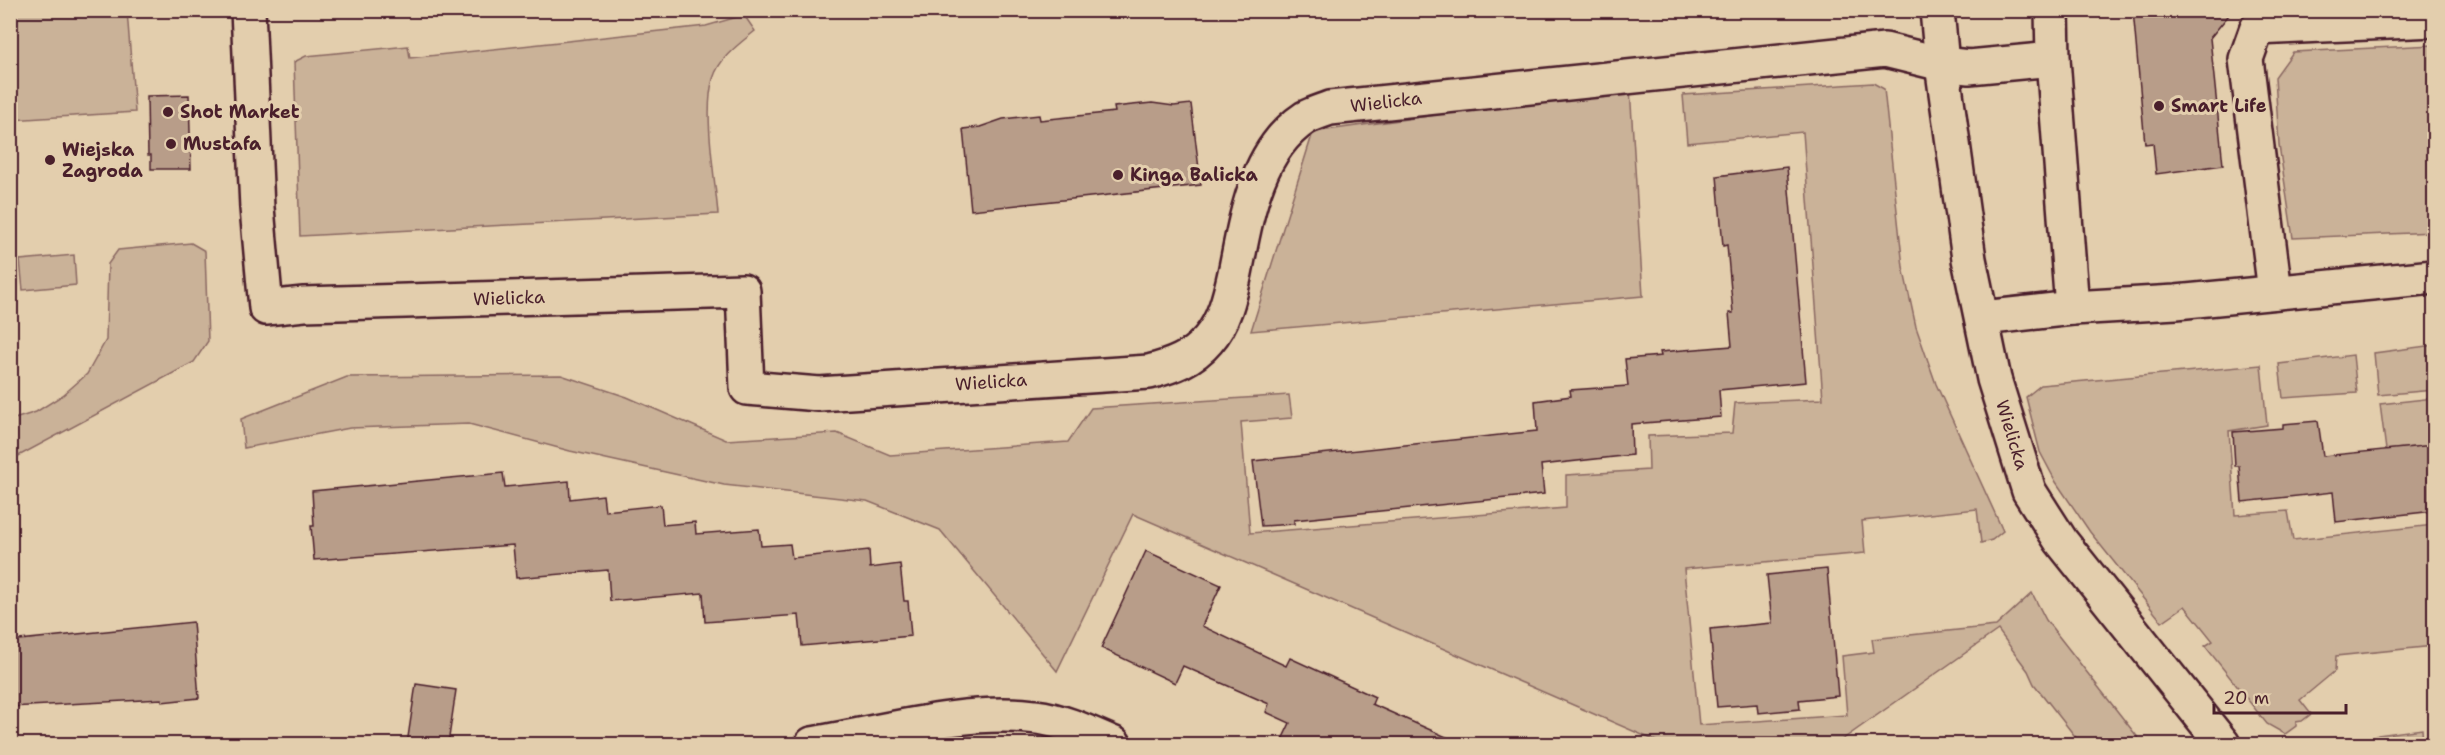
<svg xmlns="http://www.w3.org/2000/svg" width="2445" height="755" viewBox="0 0 2445 755" font-family="'Shantell Sans',sans-serif">
<style>
.green{fill:#cab298;stroke:#8a6862;stroke-width:1.5}
.building{fill:#b89d89;stroke:#4a1f2b;stroke-width:1.5}
.lines{fill:none;stroke-linecap:round;stroke-linejoin:round}
.minor-casing{stroke:#4a1f2b;stroke-width:38}
.minor{stroke:#e3cead;stroke-width:33}
.poi-dot{fill:#4a1f2b;stroke:#e3cead;stroke-width:2}
.labels{text-anchor:middle;dominant-baseline:central;stroke-width:6;stroke-linejoin:round;paint-order:stroke}
.street-label{font-size:18px;fill:#4a1f2b;stroke:#e3cead}
.poi-label{font-size:18px;font-weight:bold;fill:#4a1f2b;stroke:#e3cead;text-anchor:start}
</style>
<rect width="100%" height="100%" fill="#e3cead"/>
<filter id="ink" filterUnits="userSpaceOnUse"><feTurbulence type="fractalNoise" baseFrequency=".0167" numOctaves="2"/><feDisplacementMap in="SourceGraphic" scale="12" xChannelSelector="R" yChannelSelector="G"/><feConvolveMatrix kernelMatrix="1 2 1 2 8 2 1 2 1" color-interpolation-filters="sRGB"/></filter>
<g filter="url(#ink)">
<!-- green -->
<g class="green">
<polygon points="11,10 127,11 135,112 11,120"/>
<path d="M 744,15 L 755,31 C 739,44 719,58 713,79 C 703,112 715,177 718,214 L 300,236 L 294,62 L 306,56 L 408,46 L 410,58 L 706,26 Z"/>
<polygon points="2434,45 2434,232 2293,238 2279,145 2275,77 2293,52"/>
<polygon points="1873,83 1884,89 1903,267 1916,327 1936,384 2003,531 1992,540 1981,543 1977,509 1862,521 1865,553 1684,569 1699,725 1847,715 1842,656 1874,652 1872,639 1996,626 2032,593 2046,620 2143,744 2081,744 2034,684 2028,671 1998,630 1836,744 1663,744 1133,514 1057,671 940,530 867,501 724,485 570,451 469,424 350,428 244,448 241,419 347,377 561,375 627,397 726,440 837,433 890,455 1068,442 1091,408 1289,395 1292,418 1241,422 1250,533 1566,508 1566,475 1649,470 1648,436 1732,433 1735,403 1823,399 1803,132 1687,143 1683,95"/>
<polygon points="1630,88 1643,296 1251,331 1313,132"/>
<polygon points="191,243 205,251 208,341 194,362 11,460 11,420 36,412 63,395 87,374 106,340 108,264 118,250"/>
<polygon points="74,255 76,285 23,290 20,260"/>
<polygon points="2434,345 2434,390 2378,395 2374,353"/>
<polygon points="2353,355 2357,393 2283,398 2279,364"/>
<polygon points="2261,365 2267,425 2229,431 2235,515 2288,511 2293,540 2434,525 2434,646 2336,656 2335,671 2300,700 2311,714 2302,721 2296,722 2296,726 2285,734 2267,724 2205,646 2213,641 2185,606 2162,622 2090,532 2056,482 2040,452 2026,397 2041,385"/>
<polygon points="2434,398 2434,445 2386,450 2380,404"/>
<polygon points="2422,729 2423,744 2365,744 2378,735"/>
</g>
<!-- building -->
<g class="building">
<polygon points="2133,10 2233,10 2210,38 2223,165 2156,174 2153,143 2145,144"/>
<polygon points="189,95 191,169 151,169 151,155 148,155 147,96"/>
<polygon points="1152,103 1174,106 1191,104 1201,185 971,210 963,129 980,127 1003,119 1039,115 1040,120 1115,112 1114,107"/>
<polygon points="1787,167 1806,382 1719,390 1721,417 1631,424 1632,455 1541,465 1544,494 1294,520 1294,524 1261,526 1253,461 1537,431 1535,401 1571,396 1570,390 1628,386 1625,359 1661,356 1660,352 1732,346 1729,313 1733,313 1727,245 1723,246 1717,176"/>
<polygon points="2318,421 2323,456 2434,445 2434,511 2336,522 2333,492 2242,502 2239,466 2235,466 2233,432 2283,428 2283,424"/>
<polygon points="503,473 505,487 569,481 570,499 603,495 605,511 661,505 663,525 695,522 696,534 759,529 761,546 790,544 792,558 869,550 870,568 900,564 904,601 908,601 911,636 802,646 799,615 705,622 703,593 610,601 608,570 516,578 513,545 314,560 311,526 314,526 312,491"/>
<polygon points="1146,551 1221,585 1202,626 1286,666 1290,658 1375,697 1372,704 1462,744 1280,744 1290,723 1266,712 1269,704 1183,666 1175,683 1101,648"/>
<polygon points="1827,569 1838,696 1799,700 1800,709 1758,713 1757,704 1717,707 1710,629 1772,623 1767,575"/>
<polygon points="193,622 199,698 162,702 162,699 10,707 10,641"/>
<polygon points="416,684 456,690 448,744 407,744"/>
</g>
<g class="lines">
<defs>
<g id="minor">
<path d="M 248,10 L 257,208 L 266,308 L 304,304 L 743,291 L 747,388 L 819,394 L 1149,372 C 1172,366 1192,359 1208,340 C 1224,322 1230,296 1235,273 C 1246,219 1255,151 1305,118 C 1312,114 1322,111 1330,108 L 1885,50 L 1942,64 L 1969,67 L 2053,59"/>
<polyline points="1937,10 1942,64 1969,259 1994,379 2029,491 2061,541 2223,744"/>
<polyline points="2052,10 2053,59 2072,308"/>
<polyline points="2275,292 2246,59 2257,28 2434,20"/>
<polyline points="1983,318 2072,308 2176,302 2434,277"/>
<path d="M 812,744 C 883,732 965,708 1036,717 C 1062,720 1091,734 1114,744"/>
</g>
</defs>
<!-- minor casing -->
<use href="#minor" class="minor-casing"/>
<!-- minor -->
<use href="#minor" class="minor"/>
</g>
</g>
<!-- markers -->
<g class="poi-dot">
<circle cx="2159" cy="106" r="6"/>
<circle cx="168" cy="112" r="6"/>
<circle cx="171" cy="144" r="6"/>
<circle cx="50" cy="160" r="6"/>
<circle cx="1118" cy="175" r="6"/>
</g>
<g class="labels">
<!-- street labels -->
<g class="street-label">
<text transform="translate(1386 102) rotate(-7)">Wielicka</text>
<text transform="translate(509 298) rotate(-2)">Wielicka</text>
<text transform="translate(991 382) rotate(-4)">Wielicka</text>
<text transform="translate(2012 435) rotate(73)">Wielicka</text>
</g>
<!-- poi labels -->
<g class="poi-label">
<text x="2171" y="106">Smart Life</text>
<text x="180" y="112">Shot Market</text>
<text x="183" y="144">Mustafa</text>
<text x="62" y="150">Wiejska<tspan x="62" dy="21">Zagroda</tspan></text>
<text x="1130" y="175">Kinga Balicka</text>
</g>
</g>
<!-- margin -->
<rect width="2445" height="755" fill="none" stroke="#e3cead" stroke-width="36"/>
<rect x="18" y="18" width="2409" height="719" fill="none" stroke="#4a1f2b" stroke-width="2" filter="url(#ink)"/>
<!-- scale -->
<path d="M2214 704v9h132v-9" fill="none" stroke="#4a1f2b" stroke-width="3"/>
<text x="2223" y="704" font-size="18" fill="#4a1f2b" stroke="#e3cead" stroke-width="4.5" paint-order="stroke">20 m</text>
</svg>
